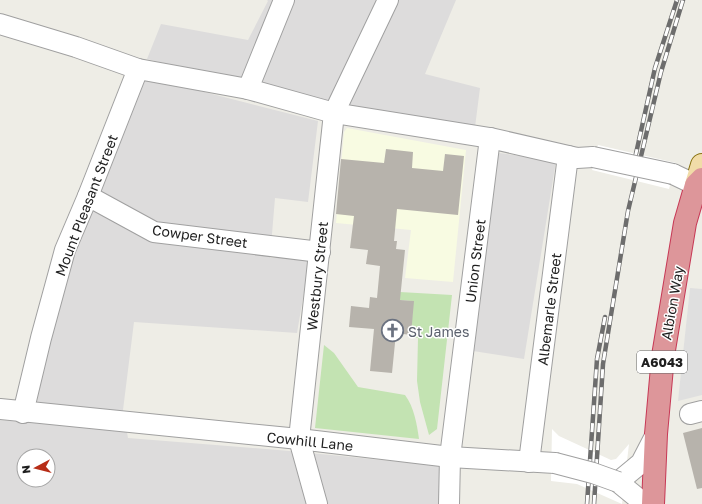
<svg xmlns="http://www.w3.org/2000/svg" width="702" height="504" viewBox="0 0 702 504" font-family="'Golos Text',sans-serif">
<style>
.residential{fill:#dddcdc;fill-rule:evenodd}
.education{fill:#f8fbe2}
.grass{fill:#c3e3b2}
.parking{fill:#dfdfdf}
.pier{fill:#fff}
.building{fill:#b7b3ac}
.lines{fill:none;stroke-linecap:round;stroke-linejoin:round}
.street-casing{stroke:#a0a0a0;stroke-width:22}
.primary-casing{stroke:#887211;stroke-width:24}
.highway-casing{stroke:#c73855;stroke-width:24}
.street{stroke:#fff;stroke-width:20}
.primary{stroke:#f1dca8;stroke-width:22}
.highway{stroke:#dd969a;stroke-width:22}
.rail-casing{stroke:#6d6d6d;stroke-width:4.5}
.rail{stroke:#fff;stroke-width:3;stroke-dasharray:9;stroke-linecap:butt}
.street-bridge-casing{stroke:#a0a0a0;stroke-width:22;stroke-linecap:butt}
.street-bridge{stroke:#fff;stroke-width:20}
.labels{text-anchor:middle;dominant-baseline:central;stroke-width:3;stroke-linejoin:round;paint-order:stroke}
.shield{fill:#fff;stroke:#626262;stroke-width:1}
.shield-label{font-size:13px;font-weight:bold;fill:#1f1f1f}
.street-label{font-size:14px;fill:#1f1f1f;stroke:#fff}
.worship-label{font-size:14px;fill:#5b616d;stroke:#fff;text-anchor:start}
</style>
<rect width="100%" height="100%" fill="#eeede6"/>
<!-- residential -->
<g class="residential">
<polygon points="267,0 456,0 425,74 480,88 474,135 279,92 147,59 161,24 248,40 268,1"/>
<path d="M 142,76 L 318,121 L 308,202 L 275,198 L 270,258 L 310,257 L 297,333 L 134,322 L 123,410 L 128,438 L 290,451 L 443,466 L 443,504 L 0,504 L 0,420 L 34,423 L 47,329 L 83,215 ZM 24,456 L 48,456 L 48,480 L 24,480 Z"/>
<polygon points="493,152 556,161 524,359 473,351"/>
</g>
<!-- education -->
<polygon class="education" points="347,128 466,150 453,282 405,278 411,230 336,223 344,132"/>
<!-- grass -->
<g class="grass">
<polygon points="400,292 452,295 437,429 429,435 420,402 417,381 418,338 412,338 411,335 413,301 400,300"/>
<path d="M 324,345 L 334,353 L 358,387 L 405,395 C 414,407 417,424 419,439 L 315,428 Z"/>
</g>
<!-- parking -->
<polygon class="parking" points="690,288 702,289 702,395 678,401"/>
<!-- pier -->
<g class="pier">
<polygon points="598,145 676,163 669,189 592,170"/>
<polygon points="552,429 559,436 611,460 616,459 629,444 622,504 577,484 551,481"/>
</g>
<!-- building -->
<g class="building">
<polygon points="386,149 413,152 412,168 443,171 445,154 464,156 458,215 397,209 394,241 397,241 396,249 405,250 400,300 414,301 411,335 396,333 392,373 370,371 374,329 349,327 351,306 369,308 370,297 377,298 380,266 366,264 368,250 350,248 354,216 336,214 341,159 384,163"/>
<polygon points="702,428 702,488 697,489 683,433"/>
</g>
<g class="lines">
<defs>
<g id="street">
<polyline points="0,24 76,47 138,69 248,89 334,113 490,138 577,158 593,157"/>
<polyline points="248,89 284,0"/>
<polyline points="673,174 696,185"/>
<polyline points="88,196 154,232 320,252"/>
<polyline points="0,409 299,439 450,457 555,463"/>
<polyline points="23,413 41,338 65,250 88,196 138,69"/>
<polyline points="690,414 702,411"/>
<polyline points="529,462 568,156"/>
<polyline points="317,504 299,439 334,113 388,0"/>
<polyline points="449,504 450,457 490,138"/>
<polyline points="642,504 640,500 618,482 641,463 656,434"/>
</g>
<polyline id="primary" points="696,185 702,165"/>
<polyline id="highway" points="653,504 656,434 663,356 685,223 696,185 702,179"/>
</defs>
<!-- street casing -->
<use href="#street" class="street-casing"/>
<!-- primary casing -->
<use href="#primary" class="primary-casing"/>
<!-- highway casing -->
<use href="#highway" class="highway-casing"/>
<!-- street -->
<use href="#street" class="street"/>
<!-- primary -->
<use href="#primary" class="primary"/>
<!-- highway -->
<use href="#highway" class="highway"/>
<defs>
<g id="rail">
<polyline points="635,158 655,68 677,0"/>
<polyline points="587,504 597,359 605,317"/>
<polyline points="594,504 603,364 628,211 661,72 683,0"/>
</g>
</defs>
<!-- rail casing -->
<use href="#rail" class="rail-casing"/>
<!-- rail -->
<use href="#rail" class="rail"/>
<defs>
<g id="street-bridge">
<polyline points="593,157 673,174"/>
<polyline points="555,463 593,473 618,482"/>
</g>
</defs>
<!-- street-bridge casing -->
<use href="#street-bridge" class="street-bridge-casing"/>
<!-- street-bridge -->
<use href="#street-bridge" class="street-bridge"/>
</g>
<!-- icons -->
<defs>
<symbol id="church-ring" viewBox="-11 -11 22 22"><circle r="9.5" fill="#fff" stroke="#6b7280" stroke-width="1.5"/><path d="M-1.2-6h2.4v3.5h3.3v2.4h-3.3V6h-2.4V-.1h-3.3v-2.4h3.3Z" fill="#6b7280"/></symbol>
</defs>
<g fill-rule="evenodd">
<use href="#church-ring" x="380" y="318" width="25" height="25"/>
</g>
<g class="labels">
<!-- shield labels -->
<rect class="shield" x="637" y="351" width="50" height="22" rx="3"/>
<g class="shield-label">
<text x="662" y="362">A6043</text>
</g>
<!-- street labels -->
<g class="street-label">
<text transform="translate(86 205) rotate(-69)">Mount Pleasant Street</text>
<text transform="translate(200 236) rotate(8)">Cowper Street</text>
<text transform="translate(475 261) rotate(-83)">Union Street</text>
<text transform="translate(317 276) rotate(-84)">Westbury Street</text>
<text transform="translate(672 303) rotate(-80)">Albion Way</text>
<text transform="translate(549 309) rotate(-83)">Albemarle Street</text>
<text transform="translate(310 441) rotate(6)">Cowhill Lane</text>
</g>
<!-- worship labels -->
<g class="worship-label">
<text x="408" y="331">St James</text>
</g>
</g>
<!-- north arrow -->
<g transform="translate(36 468) rotate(263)"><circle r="19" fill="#ffffff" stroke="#a5a5a5"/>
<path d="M0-3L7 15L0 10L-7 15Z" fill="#b72d17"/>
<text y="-6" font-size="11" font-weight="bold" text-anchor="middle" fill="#1f1f1f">N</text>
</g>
</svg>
